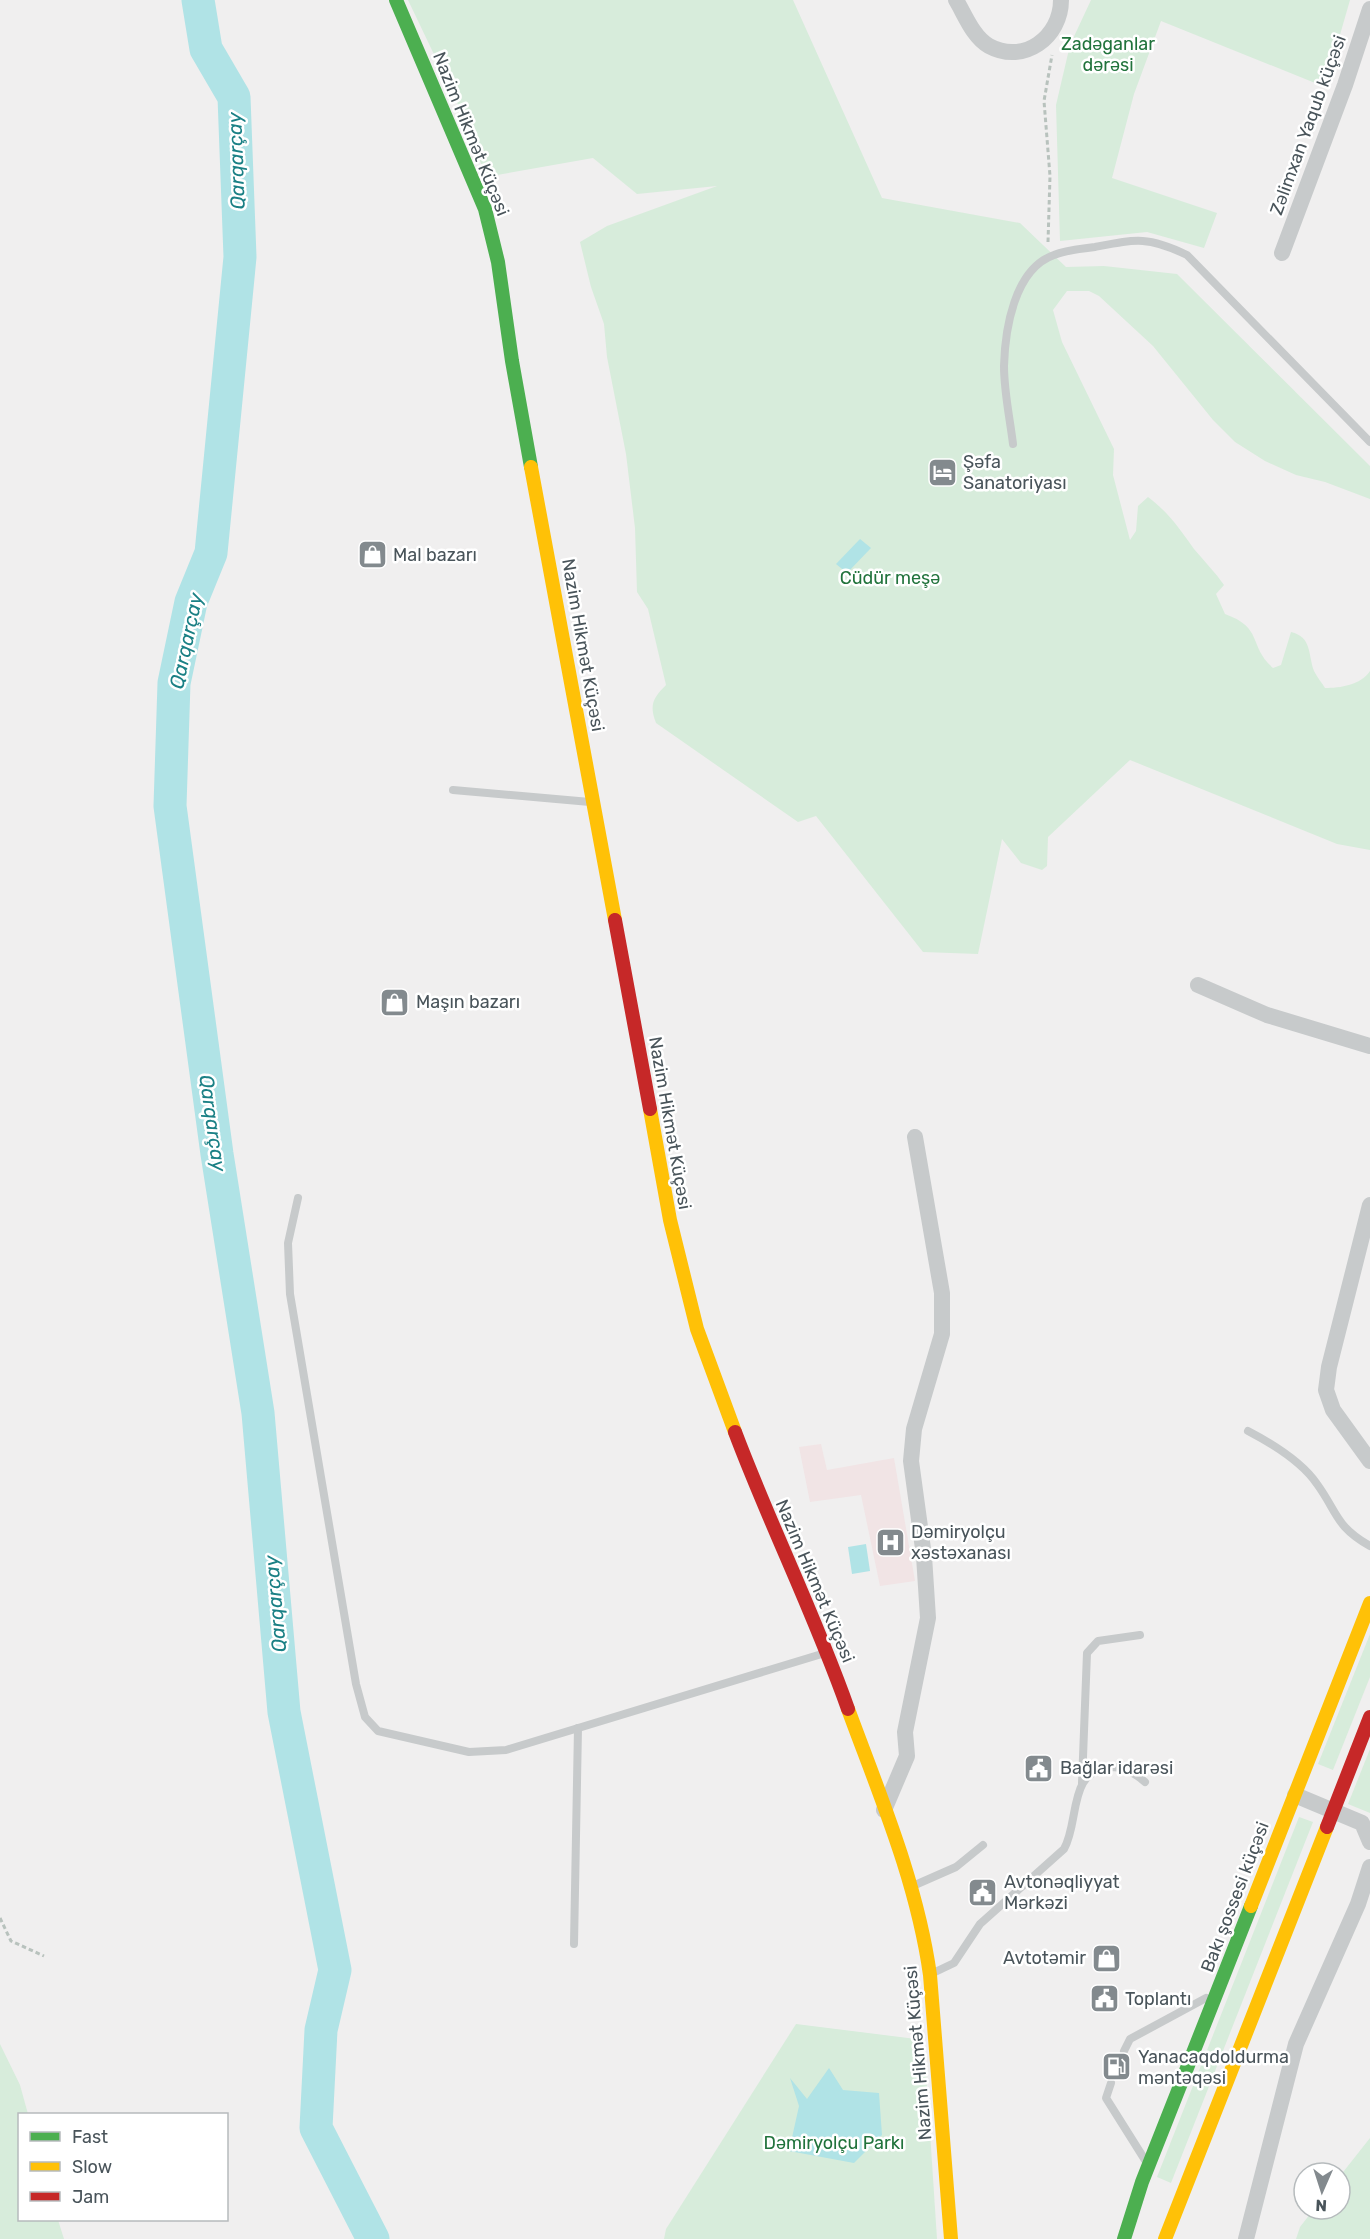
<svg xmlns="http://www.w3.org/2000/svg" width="1370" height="2239" viewBox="0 0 1370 2239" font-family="Rubik,sans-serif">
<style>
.medical{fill:#f1e4e5}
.green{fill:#d7ecdb}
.water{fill:#b0e3e6}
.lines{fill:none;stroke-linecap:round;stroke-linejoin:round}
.river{stroke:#b0e3e6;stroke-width:33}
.path{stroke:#b8c2bd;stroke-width:3;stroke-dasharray:4.5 3;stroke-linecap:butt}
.lane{stroke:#c7cacb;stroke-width:8}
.street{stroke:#c7cacb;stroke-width:16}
.fast{stroke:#4caf50;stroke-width:14}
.slow{stroke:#ffc107;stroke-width:14}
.jam{stroke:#c62828;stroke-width:14}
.labels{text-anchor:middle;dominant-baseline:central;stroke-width:5;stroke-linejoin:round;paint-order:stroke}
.park-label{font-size:18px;fill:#21733c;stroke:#fff}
.street-label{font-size:18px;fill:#49545a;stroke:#fff}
.poi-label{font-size:18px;fill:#49545a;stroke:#fff;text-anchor:start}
.water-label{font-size:20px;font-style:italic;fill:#1a8085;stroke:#fff}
</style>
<rect width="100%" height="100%" fill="#f0efef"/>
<!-- medical -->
<polygon class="medical" points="821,1444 827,1470 894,1458 915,1581 880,1586 861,1495 810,1502 799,1447"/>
<!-- green -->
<g class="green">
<path d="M 408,0 L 793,0 L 882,198 L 1020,223 L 1066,267 L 1104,266 L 1177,274 L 1370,466 L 1370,499 L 1325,482 L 1296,475 L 1265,461 L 1235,442 L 1213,420 L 1153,346 L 1099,296 L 1089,291 L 1067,291 L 1053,310 L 1062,342 L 1114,449 L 1113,475 L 1130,540 L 1136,531 L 1138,506 L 1148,497 C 1169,513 1179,528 1194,549 C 1204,561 1215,572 1224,585 L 1216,594 L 1225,614 C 1264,628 1248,646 1273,668 L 1281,665 L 1291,632 C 1312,637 1308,654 1314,671 C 1317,677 1322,683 1325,688 C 1340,688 1361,685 1370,671 L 1370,850 L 1337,844 L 1130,760 L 1048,837 L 1047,866 L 1042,870 L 1021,863 L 1002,839 L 978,954 L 923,952 L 816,816 L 798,822 L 656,723 C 649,705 653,698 666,685 L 648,609 L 637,592 L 635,528 L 626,454 L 607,357 L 604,324 L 591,287 L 580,242 L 607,226 L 717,186 L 637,194 L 593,158 L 486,177 L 462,113 Z"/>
<polygon points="1091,0 1350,0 1325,87 1161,21 1134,94 1112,178 1217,213 1204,248 1147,232 1060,241 1056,105 1070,45"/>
<polygon points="1370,1634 1370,1677 1333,1770 1318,1764"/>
<polygon points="1370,1749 1370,1813 1348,1804"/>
<polygon points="1299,1817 1313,1822 1171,2183 1157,2177"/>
<polygon points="796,2024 924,2040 937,2239 664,2239 666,2229"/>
<polygon points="0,2044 20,2085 28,2114 20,2114 20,2220 58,2220 64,2239 0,2239"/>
<polygon points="1370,2138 1370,2239 1296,2239 1300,2227 1314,2209 1340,2209 1340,2176"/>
</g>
<!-- water -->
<g class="water">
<polygon points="860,539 871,548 847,573 836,564"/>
<polygon points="866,1544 870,1571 852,1574 848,1547"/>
<polygon points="829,2068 843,2090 879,2093 882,2135 854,2163 789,2151 799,2106 790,2078 807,2099"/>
</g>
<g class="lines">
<!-- river -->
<polyline class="river" points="198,0 206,49 234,97 240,257 211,553 191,602 174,683 170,806 217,1154 258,1413 284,1712 335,1970 321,2030 316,2128 373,2239"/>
<!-- path -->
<g class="path">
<polyline points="1048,242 1050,176 1044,101 1052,55"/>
<polyline points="0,1918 11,1941 44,1956"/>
</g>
<!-- lane -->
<g class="lane">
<path d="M 1013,444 C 1010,419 1004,392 1004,366 C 1005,330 1014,269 1054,255 C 1066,250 1082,249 1095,247 C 1136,239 1148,236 1187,255 L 1370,442"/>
<polyline points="453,790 590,802"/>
<polyline points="298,1198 288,1243 290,1294 356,1684 365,1717 378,1731 469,1752 506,1750 825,1653"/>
<path d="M 1248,1431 C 1271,1443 1302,1462 1317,1484 C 1338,1513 1335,1526 1370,1546"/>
<polyline points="1082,1783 1087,1653 1098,1641 1140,1635"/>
<polyline points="915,1885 956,1867 983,1845"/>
<polyline points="574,1944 578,1728"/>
<path d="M 933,1973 L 954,1963 L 980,1924 L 1064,1849 C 1080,1821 1067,1770 1111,1767 C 1125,1767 1135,1773 1145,1782"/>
<polyline points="1124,2051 1130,2039 1206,1998"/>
<polyline points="1111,2083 1106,2098 1145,2160"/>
</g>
<!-- street -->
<g class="street">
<path d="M 956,0 C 965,15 973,37 989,46 C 1024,65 1061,37 1061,0"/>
<polyline points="1282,253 1345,85 1370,9"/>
<polyline points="1198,985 1267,1015 1370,1046"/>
<polyline points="1370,1205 1329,1367 1326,1390 1333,1410 1370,1461"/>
<polyline points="1295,1795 1362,1823 1370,1842"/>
<polyline points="884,1810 907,1756 905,1732 928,1618 924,1556 911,1461 914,1429 942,1334 942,1293 915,1137"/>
<polyline points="1246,2239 1296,2044 1358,1904 1370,1867"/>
</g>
<!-- fast -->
<g class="fast">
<polyline points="396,0 485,209 498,262 512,361 531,467"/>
<polyline points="1124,2239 1142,2182 1251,1906"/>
</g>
<!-- slow -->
<g class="slow">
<polyline points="531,467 615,920"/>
<polyline points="650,1109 670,1220 697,1329 735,1432"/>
<path d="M 848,1709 C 880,1796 917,1882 930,1975 L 951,2239"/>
<polyline points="1251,1906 1370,1603"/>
<polyline points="1165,2239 1327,1827"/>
</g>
<!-- jam -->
<g class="jam">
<polyline points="615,920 650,1109"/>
<path d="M 735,1432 C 770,1525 815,1615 848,1709"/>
<polyline points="1327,1827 1370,1717"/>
</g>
</g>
<!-- icons -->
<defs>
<symbol id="hotel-square" viewBox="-11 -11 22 22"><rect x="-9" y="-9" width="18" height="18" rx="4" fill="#838a8e" stroke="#fff"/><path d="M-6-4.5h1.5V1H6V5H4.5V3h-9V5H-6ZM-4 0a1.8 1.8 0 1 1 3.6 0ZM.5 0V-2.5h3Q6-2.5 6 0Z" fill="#fff"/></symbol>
<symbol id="shop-square" viewBox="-11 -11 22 22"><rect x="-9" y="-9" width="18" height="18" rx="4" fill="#838a8e" stroke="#fff"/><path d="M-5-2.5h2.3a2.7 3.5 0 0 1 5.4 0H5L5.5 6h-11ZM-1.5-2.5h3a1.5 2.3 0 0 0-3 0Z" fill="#fff"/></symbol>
<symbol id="hospital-square" viewBox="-11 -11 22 22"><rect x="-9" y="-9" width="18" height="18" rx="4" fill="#838a8e" stroke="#fff"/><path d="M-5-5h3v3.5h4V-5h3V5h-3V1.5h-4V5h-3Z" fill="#fff"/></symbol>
<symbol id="civic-square" viewBox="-11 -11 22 22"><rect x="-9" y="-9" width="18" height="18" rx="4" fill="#838a8e" stroke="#fff"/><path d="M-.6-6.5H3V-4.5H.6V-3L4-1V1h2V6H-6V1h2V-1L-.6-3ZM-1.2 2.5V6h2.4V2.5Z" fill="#fff"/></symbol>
<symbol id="fuel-square" viewBox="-11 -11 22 22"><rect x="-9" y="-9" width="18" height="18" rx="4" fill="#838a8e" stroke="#fff"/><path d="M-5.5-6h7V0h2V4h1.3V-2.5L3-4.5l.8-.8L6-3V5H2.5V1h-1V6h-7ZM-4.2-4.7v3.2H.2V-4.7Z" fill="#fff"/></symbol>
</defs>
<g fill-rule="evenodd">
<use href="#hotel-square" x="926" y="456" width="33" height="33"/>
<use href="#shop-square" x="356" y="538" width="33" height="33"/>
<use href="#shop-square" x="378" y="986" width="33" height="33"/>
<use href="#hospital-square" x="874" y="1526" width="33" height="33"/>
<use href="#civic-square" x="1022" y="1752" width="33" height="33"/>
<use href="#civic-square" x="966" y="1876" width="33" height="33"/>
<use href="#shop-square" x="1090" y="1942" width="33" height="33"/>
<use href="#civic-square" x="1088" y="1982" width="33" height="33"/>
<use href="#fuel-square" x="1100" y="2050" width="33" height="33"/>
</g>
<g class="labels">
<!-- park labels -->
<g class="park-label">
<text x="1108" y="44">Zadəganlar<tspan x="1108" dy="21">dərəsi</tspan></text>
<text x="890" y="578">Cüdür meşə</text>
<text x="834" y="2143">Dəmiryolçu Parkı</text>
</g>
<!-- street labels -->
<g class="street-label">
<text transform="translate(1308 125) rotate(-70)">Zəlimxan Yaqub küçəsi</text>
<text transform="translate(471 134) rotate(68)">Nazim Hikmət Küçəsi</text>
<text transform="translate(583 645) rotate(80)">Nazim Hikmət Küçəsi</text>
<text transform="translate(670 1123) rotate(80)">Nazim Hikmət Küçəsi</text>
<text transform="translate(815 1581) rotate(67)">Nazim Hikmət Küçəsi</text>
<text transform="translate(1235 1897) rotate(-69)">Bakı şossesi küçəsi</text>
<text transform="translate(918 2053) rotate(-95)">Nazim Hikmət Küçəsi</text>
</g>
<!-- poi labels -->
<g class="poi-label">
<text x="963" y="462">Şəfa<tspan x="963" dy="21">Sanatoriyası</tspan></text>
<text x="393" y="555">Mal bazarı</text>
<text x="416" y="1002">Maşın bazarı</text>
<text x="911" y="1532">Dəmiryolçu<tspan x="911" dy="21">xəstəxanası</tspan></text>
<text x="1060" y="1768">Bağlar idarəsi</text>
<text x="1004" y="1882">Avtonəqliyyat<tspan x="1004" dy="21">Mərkəzi</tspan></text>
<text x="1086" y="1958" text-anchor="end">Avtotəmir</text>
<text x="1125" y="1999">Toplantı</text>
<text x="1138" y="2057">Yanacaqdoldurma<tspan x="1138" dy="21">məntəqəsi</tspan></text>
</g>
<!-- water labels -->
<g class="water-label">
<text transform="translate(236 161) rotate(-92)">Qarqarçay</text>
<text transform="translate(186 641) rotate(-78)">Qarqarçay</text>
<text transform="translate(213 1123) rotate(82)">Qarqarçay</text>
<text transform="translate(275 1604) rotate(-95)">Qarqarçay</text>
</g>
</g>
<!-- legend -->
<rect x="18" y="2113" width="210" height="108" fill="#ffffff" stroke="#b6bbbd" stroke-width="1.5"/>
<rect x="30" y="2132" width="30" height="9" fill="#4caf50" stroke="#b6bbbd" stroke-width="1.5"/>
<text x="72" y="2143" font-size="18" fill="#49545a">Fast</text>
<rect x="30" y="2162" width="30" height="9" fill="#ffc107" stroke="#b6bbbd" stroke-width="1.5"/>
<text x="72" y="2173" font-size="18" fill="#49545a">Slow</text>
<rect x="30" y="2192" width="30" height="9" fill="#c62828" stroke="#b6bbbd" stroke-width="1.5"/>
<text x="72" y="2203" font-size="18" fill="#49545a">Jam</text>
<!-- north arrow -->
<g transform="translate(1322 2191) rotate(183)"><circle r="28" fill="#ffffff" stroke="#b6bbbd" stroke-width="1.5"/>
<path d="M0-4.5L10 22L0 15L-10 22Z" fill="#838a8e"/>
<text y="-9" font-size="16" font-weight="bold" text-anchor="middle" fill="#49545a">N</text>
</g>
</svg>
